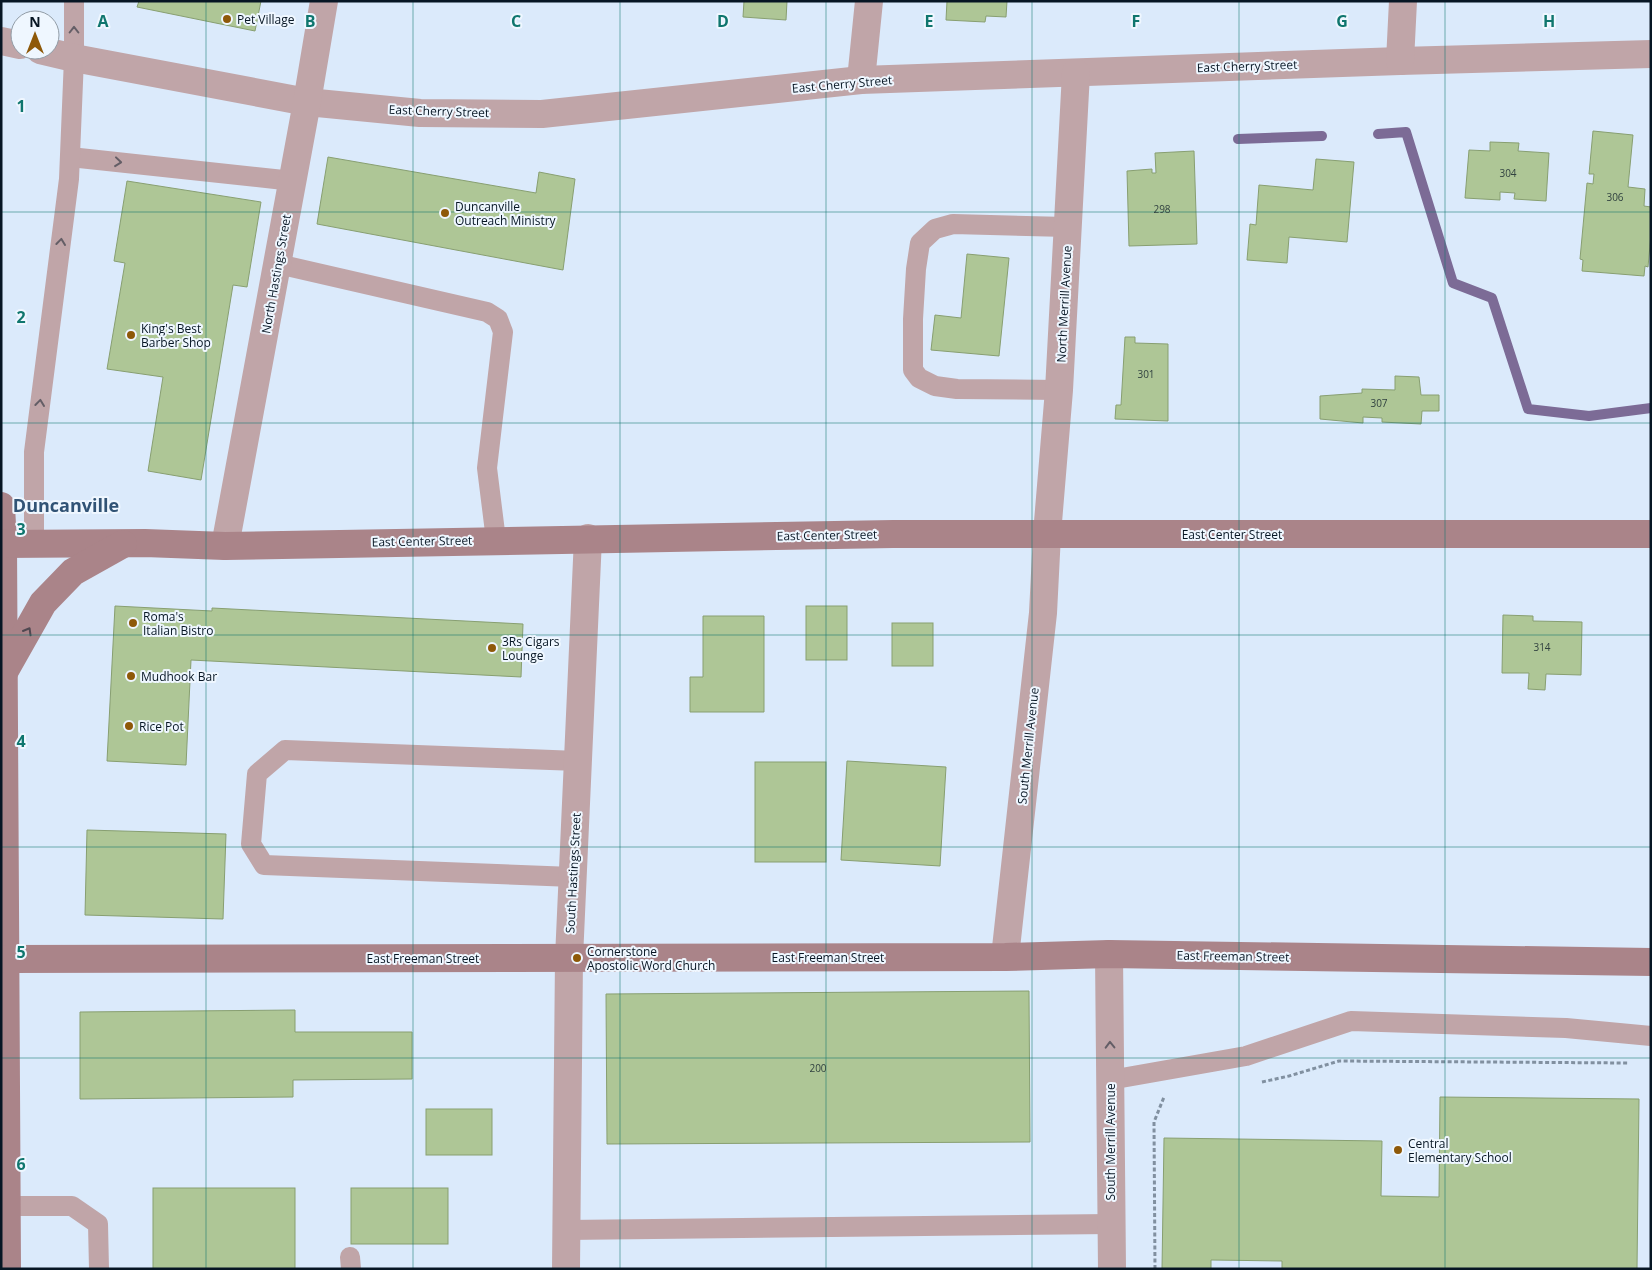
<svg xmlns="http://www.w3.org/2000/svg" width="1652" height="1270" viewBox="0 0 1652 1270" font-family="'Open Sans',sans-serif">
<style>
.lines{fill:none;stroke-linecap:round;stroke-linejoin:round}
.stream{stroke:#7c6b96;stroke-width:10}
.building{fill:#aec696;stroke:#889f71}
.path{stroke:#8190a0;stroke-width:3;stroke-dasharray:4 2.5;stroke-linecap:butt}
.lane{stroke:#c0a5a8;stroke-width:20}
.street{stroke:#c0a5a8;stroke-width:28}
.secondary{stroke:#aa8489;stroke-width:28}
.oneway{stroke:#645e66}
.oneway2{stroke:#504851}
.grid{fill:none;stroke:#0f766e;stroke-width:1;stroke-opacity:0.55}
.poi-dot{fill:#8e5909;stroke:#eff7ff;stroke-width:2}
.labels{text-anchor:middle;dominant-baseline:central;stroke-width:4;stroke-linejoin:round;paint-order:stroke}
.number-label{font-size:10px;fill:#314240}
.poi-label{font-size:12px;fill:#071624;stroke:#eff7ff;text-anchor:start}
.street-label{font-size:12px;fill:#071624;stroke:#eff7ff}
.district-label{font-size:18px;font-weight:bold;fill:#315375;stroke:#eff7ff}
.grid-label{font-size:16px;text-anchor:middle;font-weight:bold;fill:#0f766e;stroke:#eff7ff;stroke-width:4;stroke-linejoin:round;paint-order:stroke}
</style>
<rect width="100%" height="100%" fill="#dbeafb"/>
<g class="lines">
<!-- stream -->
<g class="stream">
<polyline points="1378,134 1406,132 1453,283 1492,298 1528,409 1589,416 1651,408"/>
<polyline points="1238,139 1322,136"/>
</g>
</g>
<!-- building -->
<g class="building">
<polygon points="139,1 261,1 255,31 137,7"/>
<polygon points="744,1 787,1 786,20 743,17"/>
<polygon points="947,1 1007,1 1006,17 986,16 985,22 946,20"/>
<polygon points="1593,131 1633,135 1628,187 1645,189 1644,206 1651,207 1651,234 1648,267 1645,266 1644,276 1582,271 1583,260 1580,259 1587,183 1593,184 1594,174 1589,174"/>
<polygon points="1490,142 1519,143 1518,151 1549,153 1546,201 1514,199 1515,193 1500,192 1500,200 1465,198 1469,150 1490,151"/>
<polygon points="1194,151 1197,244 1129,246 1127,171 1152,169 1152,173 1156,173 1155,153"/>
<polygon points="328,157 536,193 539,172 575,179 563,270 317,224"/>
<polygon points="1316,159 1354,162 1347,242 1289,237 1287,263 1247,260 1250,224 1256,225 1259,185 1313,190"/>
<polygon points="127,181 261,202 247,287 233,285 201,480 148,471 163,377 107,369 125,263 114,261"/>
<polygon points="967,254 1009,258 999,356 931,350 935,315 961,318"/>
<polygon points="1125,337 1135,337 1135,343 1168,344 1168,421 1115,419 1116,405 1121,405"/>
<polygon points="1395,376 1419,377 1421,395 1439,395 1439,411 1422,411 1421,424 1382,422 1382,418 1363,417 1363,423 1320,419 1320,396 1362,393 1362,389 1395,390"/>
<polygon points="115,606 212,611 212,608 523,624 521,677 191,660 186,765 107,761"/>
<rect x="806" y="606" width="41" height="54"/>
<polygon points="1503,615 1533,616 1533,621 1582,622 1581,675 1546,674 1545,690 1528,689 1529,673 1502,673"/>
<polygon points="703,616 764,616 764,712 690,712 690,677 703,677"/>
<rect x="892" y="623" width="41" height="43"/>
<polygon points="847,761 946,767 940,866 841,860"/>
<rect x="755" y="762" width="71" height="100"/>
<polygon points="87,830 226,834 223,919 85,915"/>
<polygon points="1029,991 1030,1142 607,1144 606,994"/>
<polygon points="295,1010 295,1032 412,1032 412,1079 293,1080 293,1097 80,1099 80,1012"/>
<polygon points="1440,1097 1639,1099 1637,1269 1282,1269 1282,1261 1211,1260 1211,1269 1162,1269 1164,1138 1382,1141 1381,1196 1439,1197"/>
<rect x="426" y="1109" width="66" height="46"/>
<rect x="153" y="1188" width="142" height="81"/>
<rect x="351" y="1188" width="97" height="56"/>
</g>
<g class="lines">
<!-- path -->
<g class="path">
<polyline points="1262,1082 1289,1076 1339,1061 1628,1063"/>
<polyline points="1155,1269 1154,1122 1164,1097"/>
</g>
<!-- lane -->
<g class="lane">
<polyline points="70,157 293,181"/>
<polyline points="278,264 487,312 498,319 503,332 487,468 496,540"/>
<polyline points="1059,390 957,389 935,386 919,378 913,370 913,319 916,269 920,243 935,229 953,224 1067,227"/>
<polyline points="34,544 34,452 69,179 74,58 74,1"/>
<polyline points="573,877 264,865 251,844 257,774 285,750 578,761"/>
<polyline points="1110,1080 1246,1056 1351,1021 1566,1028 1651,1036"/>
<polyline points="6,1206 72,1206 98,1224 99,1269"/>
<polyline points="566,1230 1111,1224"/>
<polyline points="350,1257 351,1269"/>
</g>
<!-- street -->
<g class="street">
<polyline points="1,41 20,45"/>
<polyline points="40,50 74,58 307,102 420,113 542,114 861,80 1400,61 1651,54"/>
<polyline points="1400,61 1403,1"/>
<polyline points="861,80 869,1"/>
<polyline points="225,546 307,102 324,1"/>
<polyline points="1109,954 1112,1269"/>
<polyline points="1005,957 1043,613 1047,534 1059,390 1076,73"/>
<polyline points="566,1269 569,958 588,538"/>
</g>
<!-- secondary -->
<g class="secondary">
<polyline points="1,506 3,544 7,1269"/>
<polyline points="1,544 145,543 225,546 893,534 1651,534"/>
<polyline points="4,672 43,603 73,572 123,544"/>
<polyline points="5,959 1005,957 1109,954 1651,962"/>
</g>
</g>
<!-- one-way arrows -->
<defs><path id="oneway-chevron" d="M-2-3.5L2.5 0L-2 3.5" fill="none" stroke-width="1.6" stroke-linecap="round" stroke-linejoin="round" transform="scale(1.25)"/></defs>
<g class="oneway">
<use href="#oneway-chevron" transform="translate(74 30) rotate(-90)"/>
<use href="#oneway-chevron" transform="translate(118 162) rotate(6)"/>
<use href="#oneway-chevron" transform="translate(61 242) rotate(-83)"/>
<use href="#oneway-chevron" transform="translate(40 403) rotate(-83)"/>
<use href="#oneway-chevron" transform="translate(1110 1045) rotate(-91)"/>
</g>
<use class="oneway2" href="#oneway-chevron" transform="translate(28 631) rotate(-60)"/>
<!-- grid -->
<path class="grid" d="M 206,1 L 206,1269M 413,1 L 413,1269M 620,1 L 620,1269M 826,1 L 826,1269M 1032,1 L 1032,1269M 1239,1 L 1239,1269M 1445,1 L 1445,1269M 1,212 L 1651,212M 1,423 L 1651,423M 1,635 L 1651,635M 1,847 L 1651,847M 1,1058 L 1651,1058"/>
<!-- markers -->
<g class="poi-dot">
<circle cx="227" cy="19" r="5"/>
<circle cx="445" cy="213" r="5"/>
<circle cx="131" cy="335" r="5"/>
<circle cx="133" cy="623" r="5"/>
<circle cx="492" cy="648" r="5"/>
<circle cx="131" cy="676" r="5"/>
<circle cx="129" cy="726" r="5"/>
<circle cx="577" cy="958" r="5"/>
<circle cx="1398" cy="1150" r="5"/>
</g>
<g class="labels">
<!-- number labels -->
<g class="number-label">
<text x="1508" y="173">304</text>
<text x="1615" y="197">306</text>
<text x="1162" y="209">298</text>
<text x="1146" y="374">301</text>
<text x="1379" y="403">307</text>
<text x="1542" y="647">314</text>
<text x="818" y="1068">200</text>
</g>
<!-- poi labels -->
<g class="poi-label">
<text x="237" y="19">Pet Village</text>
<text x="455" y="206">Duncanville<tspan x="455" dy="14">Outreach Ministry</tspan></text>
<text x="141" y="328">King's Best<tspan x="141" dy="14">Barber Shop</tspan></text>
<text x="143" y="616">Roma's<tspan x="143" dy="14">Italian Bistro</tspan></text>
<text x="502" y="641">3Rs Cigars<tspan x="502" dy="14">Lounge</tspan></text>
<text x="141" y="676">Mudhook Bar</text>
<text x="139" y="726">Rice Pot</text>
<text x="587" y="951">Cornerstone<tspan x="587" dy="14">Apostolic Word Church</tspan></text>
<text x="1408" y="1143">Central<tspan x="1408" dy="14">Elementary School</tspan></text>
</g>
<!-- street labels -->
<g class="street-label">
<text transform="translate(1247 66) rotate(-2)">East Cherry Street</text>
<text transform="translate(842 84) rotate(-5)">East Cherry Street</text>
<text transform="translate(439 111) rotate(2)">East Cherry Street</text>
<text transform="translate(276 274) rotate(-80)">North Hastings Street</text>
<text transform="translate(1064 304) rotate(-87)">North Merrill Avenue</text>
<text x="1232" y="534">East Center Street</text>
<text transform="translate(827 535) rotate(-1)">East Center Street</text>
<text transform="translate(422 541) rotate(-1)">East Center Street</text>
<text transform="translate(1028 746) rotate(-84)">South Merrill Avenue</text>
<text transform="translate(573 873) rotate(-87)">South Hastings Street</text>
<text transform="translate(1233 956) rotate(1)">East Freeman Street</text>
<text x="828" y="957">East Freeman Street</text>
<text x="423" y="958">East Freeman Street</text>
<text transform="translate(1110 1142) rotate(-90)">South Merrill Avenue</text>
</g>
<!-- district labels -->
<g class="district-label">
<text x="66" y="505">Duncanville</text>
</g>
</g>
<g class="grid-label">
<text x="103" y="27">A</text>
<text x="310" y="27">B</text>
<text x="516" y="27">C</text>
<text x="723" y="27">D</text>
<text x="929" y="27">E</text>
<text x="1136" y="27">F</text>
<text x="1342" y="27">G</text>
<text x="1549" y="27">H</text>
<text x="21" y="112">1</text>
<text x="21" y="323">2</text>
<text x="21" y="535">3</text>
<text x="21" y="747">4</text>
<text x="21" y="958">5</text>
<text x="21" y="1170">6</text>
</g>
<!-- border -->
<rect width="1652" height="1270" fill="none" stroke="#071624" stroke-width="5"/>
<!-- north arrow -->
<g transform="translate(35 35)"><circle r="24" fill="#eff7ff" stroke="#929da7"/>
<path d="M0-4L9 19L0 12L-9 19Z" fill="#8e5909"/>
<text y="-8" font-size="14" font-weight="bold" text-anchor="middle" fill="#071624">N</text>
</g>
</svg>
